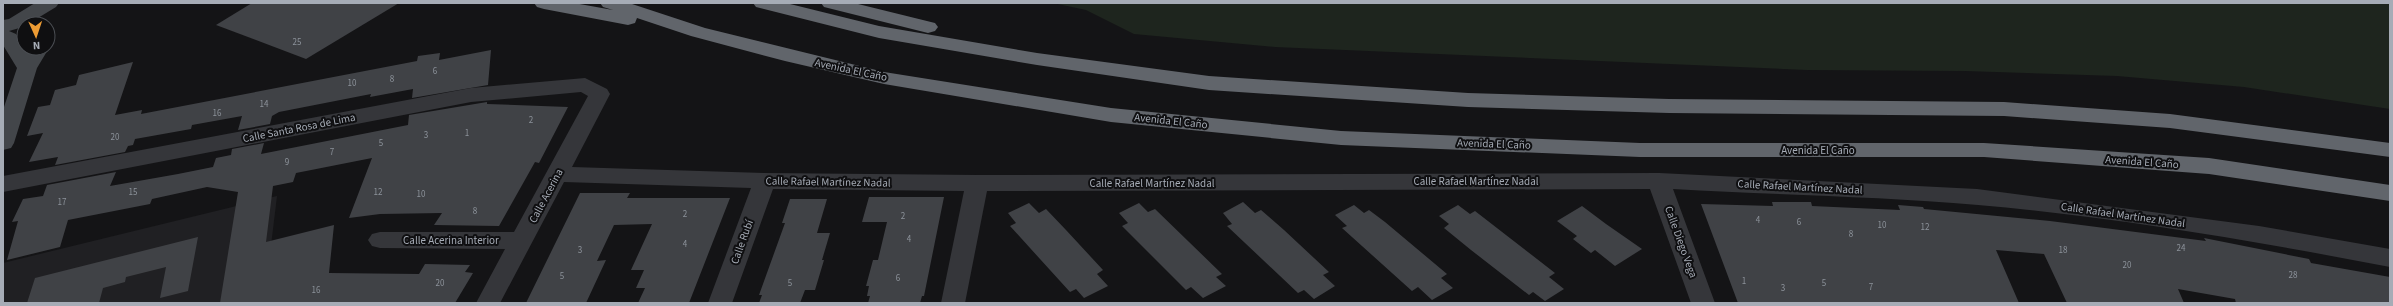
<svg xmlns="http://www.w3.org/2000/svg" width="2393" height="306" viewBox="0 0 2393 306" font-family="'Source Sans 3',sans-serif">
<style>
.built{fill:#202023}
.green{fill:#1e251e}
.building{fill:#404246}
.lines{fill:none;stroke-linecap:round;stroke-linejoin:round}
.street{fill:#35363a;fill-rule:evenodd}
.secondary{fill:#43464a;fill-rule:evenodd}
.highway{fill:#61656b;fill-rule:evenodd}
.labels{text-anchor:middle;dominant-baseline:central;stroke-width:4;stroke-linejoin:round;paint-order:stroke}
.number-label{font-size:9px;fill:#8c929a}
.street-label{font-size:11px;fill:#a6acb6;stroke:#0f0f11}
</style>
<rect width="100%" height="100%" fill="#141416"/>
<!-- built -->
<polygon class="built" points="277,196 264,303 3,303 3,263"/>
<!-- green -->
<polygon class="green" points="1053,3 2390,3 2390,109 2244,87 2117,76 1965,71 1807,70 1275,47 1134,34 1086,10"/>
<!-- building -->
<g class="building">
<polygon points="252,3 399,3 306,59 216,25"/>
<polygon points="491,50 488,85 412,98 413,89 370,97 371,94 279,112 272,116 270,124 238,130 242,116 192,125 191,129 135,139 133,145 128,146 125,152 55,165 58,157 29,162 43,133 27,136 38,107 50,105 55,90 76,85 79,75 133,62 115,115 142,110 141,114 417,61 418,56 440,53 439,60"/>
<polygon points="487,102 487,104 568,107 539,163 535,162 499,226 434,225 442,213 380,214 349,218 372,158 296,173 293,182 273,186 266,242 334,225 329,273 419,274 425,264 470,265 465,272 473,273 455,303 220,303 238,192 207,187 152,199 150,204 68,220 60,247 7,260 18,221 12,222 23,199 43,196 47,185 116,172 110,186 178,174 213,167 216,158 231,155 232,149 264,143 261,154 408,125 409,115"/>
<polygon points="580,193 630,193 627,198 730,198 689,303 638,303 645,288 636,288 644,270 631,270 652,224 614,225 597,261 606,260 586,303 526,303"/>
<polygon points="869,197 944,197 924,296 922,296 920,303 868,303 870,296 867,296 869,286 866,286 873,260 878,260 887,222 862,222"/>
<polygon points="790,199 827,199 817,233 830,233 822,260 824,260 815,290 805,290 800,303 759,303 762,295 759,295 785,223 782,223"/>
<polygon points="1243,202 1255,213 1261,210 1284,230 1329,272 1323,275 1335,286 1314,299 1304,290 1298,293 1227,226 1232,224 1223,213"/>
<polygon points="1772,202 1811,202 1812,206 1900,210 1898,205 1923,207 1924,209 2050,221 2206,241 2204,238 2309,259 2311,263 2390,277 2390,303 2236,303 2235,299 2178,289 2184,303 2067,303 2044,254 1996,250 2019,303 1738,303 1701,204 1773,206"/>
<polygon points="1029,203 1039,213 1046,209 1066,230 1103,270 1097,274 1108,286 1084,298 1076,289 1070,292 1010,226 1016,223 1008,213"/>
<polygon points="1139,203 1148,212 1155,209 1222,274 1216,277 1226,286 1203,298 1191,287 1186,290 1122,226 1128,223 1119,213"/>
<polygon points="1354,205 1364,213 1369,210 1385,222 1447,274 1441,278 1453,288 1432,300 1418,287 1412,291 1342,228 1347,226 1335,215"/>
<polygon points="1458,205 1470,214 1475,211 1537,259 1555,273 1549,277 1564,289 1545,301 1533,292 1529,295 1471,250 1444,228 1449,224 1439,216"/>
<polygon points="1582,206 1606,224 1642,249 1615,266 1595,250 1591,253 1573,239 1577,236 1557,221"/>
<polygon points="198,237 188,291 160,298 166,267 126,277 125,282 103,288 99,303 27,303 35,278"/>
</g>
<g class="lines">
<!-- street -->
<path class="street" d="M 585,78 L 607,89 L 610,94 L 572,167 L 765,173 L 977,175 L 1659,173 L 1977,189 L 2259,226 L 2390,249 L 2390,267 C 2254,241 2116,217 1978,205 C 1877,196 1775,195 1673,189 L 1715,303 L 1691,303 L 1650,189 L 987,191 L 965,303 L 941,303 L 964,191 L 773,189 L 732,303 L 708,303 L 751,188 L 564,182 L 500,303 L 476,303 L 505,249 L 380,248 L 372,246 L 368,240 L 372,234 L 380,232 L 514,232 L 588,96 L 581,92 L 471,102 L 3,192 L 3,176 L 471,88 Z"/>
<!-- secondary -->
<polygon class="secondary" points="35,3 59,3 56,7 28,24 24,24 23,27 9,31 16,34 27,51 29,48 49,48 37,68 14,143 11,148 3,150 3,110 17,68 3,45 3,20 9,19"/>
<!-- highway -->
<g class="highway">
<polygon points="534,3 574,3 613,10 603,7 600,3 629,3 705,28 884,72 1111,108 1341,131 1640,143 1984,143 2209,158 2390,185 2390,201 2209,174 1984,157 1640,157 1341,145 1111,122 884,84 785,61 691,36 637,18 635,23 628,25 544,9 537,7"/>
<polygon points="753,3 786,3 879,26 1037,53 1209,76 1468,93 1669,99 2004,102 2170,114 2390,143 2390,157 2170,128 2004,116 1669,113 1468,107 1209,90 1037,65 879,38 756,7"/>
<polygon points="821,3 854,3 935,23 938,27 935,31 928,33 824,7"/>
</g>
</g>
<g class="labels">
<!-- number labels -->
<g class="number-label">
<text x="297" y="42">25</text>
<text x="435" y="71">6</text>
<text x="392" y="79">8</text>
<text x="352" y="83">10</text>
<text x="264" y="104">14</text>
<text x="217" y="113">16</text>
<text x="531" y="120">2</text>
<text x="467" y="133">1</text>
<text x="426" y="135">3</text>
<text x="115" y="137">20</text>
<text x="381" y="143">5</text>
<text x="332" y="152">7</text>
<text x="287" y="162">9</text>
<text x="133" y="192">15</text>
<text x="378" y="192">12</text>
<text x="421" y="194">10</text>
<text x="62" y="202">17</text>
<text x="475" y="211">8</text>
<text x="685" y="214">2</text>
<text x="903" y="216">2</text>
<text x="1758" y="220">4</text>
<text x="1799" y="222">6</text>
<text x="1882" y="225">10</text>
<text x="1925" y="227">12</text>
<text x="1851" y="234">8</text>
<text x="909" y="239">4</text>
<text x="685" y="244">4</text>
<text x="2181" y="248">24</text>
<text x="580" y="250">3</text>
<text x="2063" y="250">18</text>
<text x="2127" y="265">20</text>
<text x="2293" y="275">28</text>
<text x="562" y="276">5</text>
<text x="898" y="278">6</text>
<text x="1744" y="281">1</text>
<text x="440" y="283">20</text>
<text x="790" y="283">5</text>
<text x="1824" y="283">5</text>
<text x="1871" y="287">7</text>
<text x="1783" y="288">3</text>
<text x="316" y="290">16</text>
</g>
<!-- street labels -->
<g class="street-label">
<text transform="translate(851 70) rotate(12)">Avenida El Caño</text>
<text transform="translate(1171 121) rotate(6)">Avenida El Caño</text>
<text transform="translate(299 128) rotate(-11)">Calle Santa Rosa de Lima</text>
<text transform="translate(1494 144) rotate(2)">Avenida El Caño</text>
<text x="1818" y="150">Avenida El Caño</text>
<text transform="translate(2142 162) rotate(4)">Avenida El Caño</text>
<text x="1476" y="181">Calle Rafael Martínez Nadal</text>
<text transform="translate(828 182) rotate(1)">Calle Rafael Martínez Nadal</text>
<text x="1152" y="183">Calle Rafael Martínez Nadal</text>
<text transform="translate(1800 187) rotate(3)">Calle Rafael Martínez Nadal</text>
<text transform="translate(546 196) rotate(-62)">Calle Acerina</text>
<text transform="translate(2123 215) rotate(8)">Calle Rafael Martínez Nadal</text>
<text x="451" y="240">Calle Acerina Interior</text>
<text transform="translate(742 242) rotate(-70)">Calle Rubí</text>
<text transform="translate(1681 242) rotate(70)">Calle Diego Vega</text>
</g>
</g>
<!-- border -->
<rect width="2393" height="306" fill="none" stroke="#a6acb6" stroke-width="8"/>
<!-- north arrow -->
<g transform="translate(36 36) rotate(177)"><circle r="19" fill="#0f0f11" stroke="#4b4e53"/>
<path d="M0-3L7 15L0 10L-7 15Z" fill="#ed9c34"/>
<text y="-6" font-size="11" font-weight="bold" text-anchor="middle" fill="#a6acb6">N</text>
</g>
</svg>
